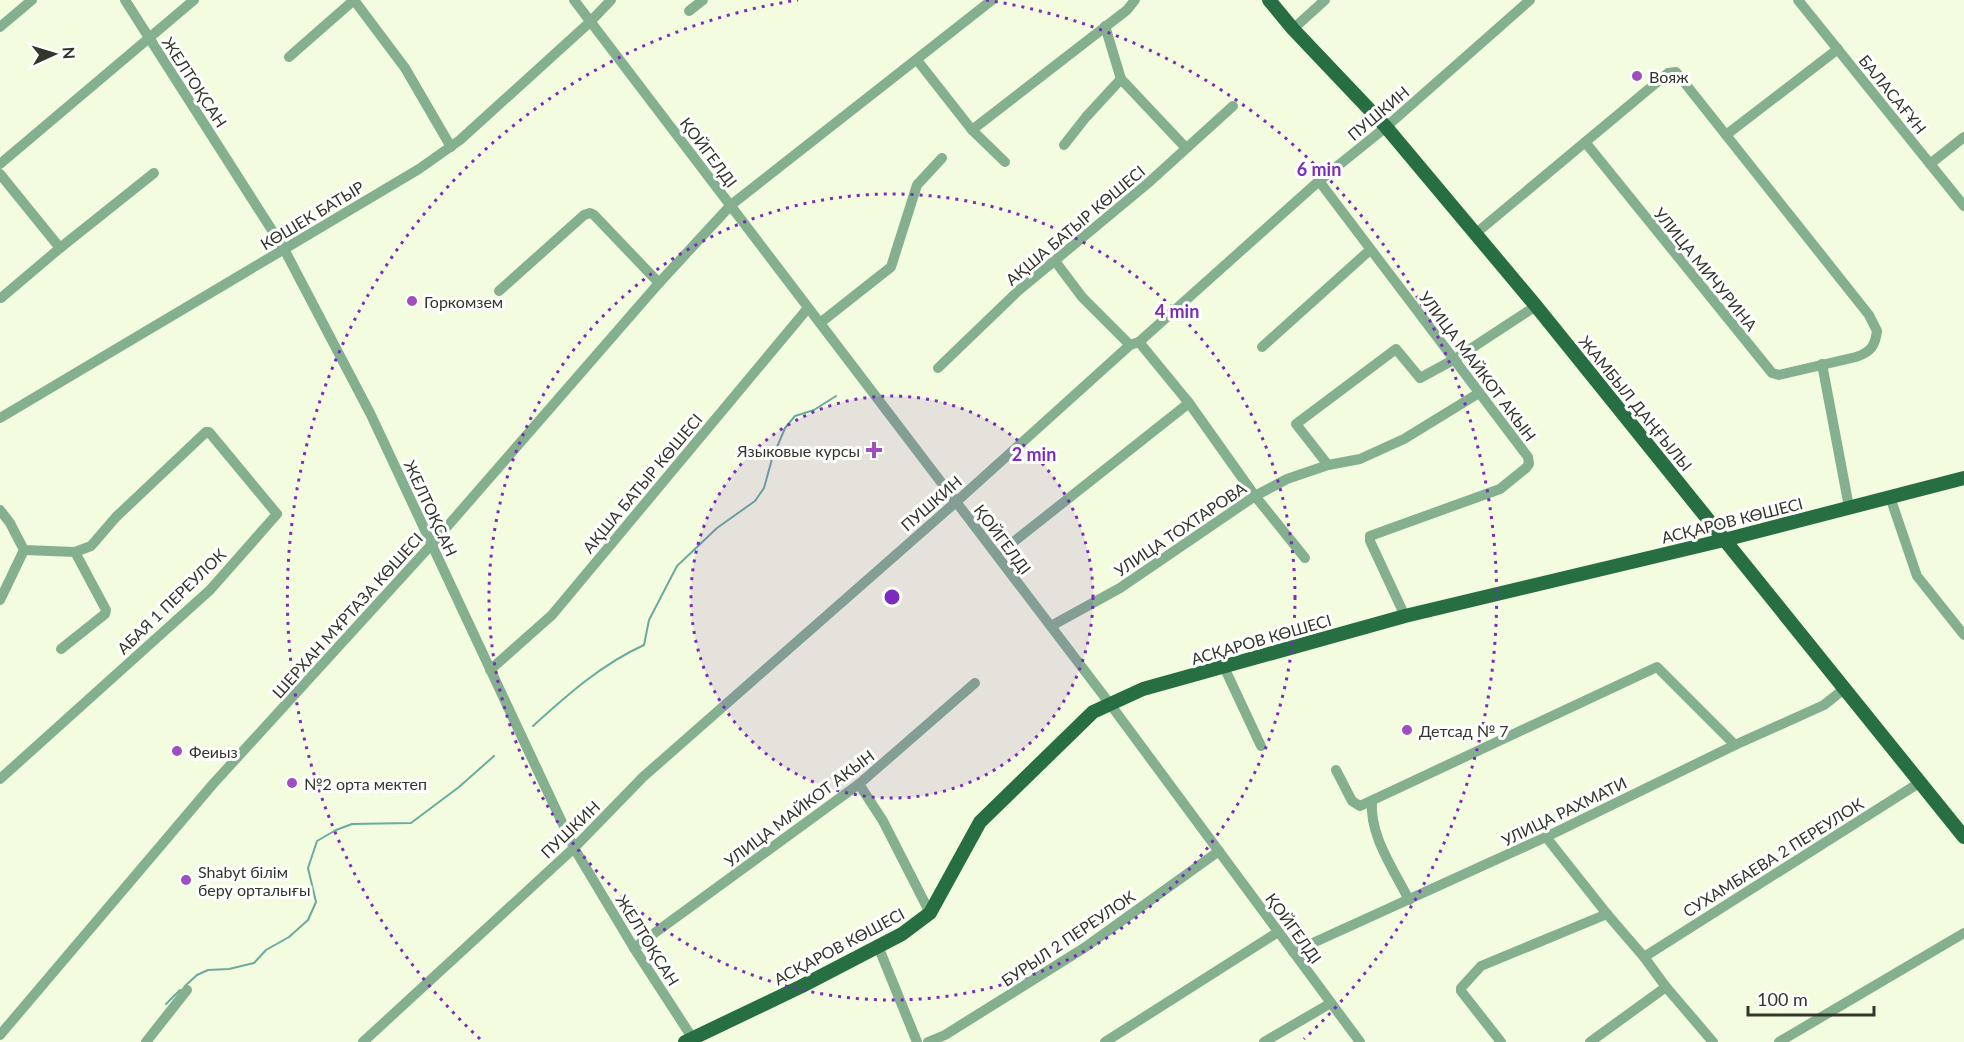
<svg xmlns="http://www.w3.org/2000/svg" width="1964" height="1042" viewBox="0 0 1964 1042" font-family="Lato,sans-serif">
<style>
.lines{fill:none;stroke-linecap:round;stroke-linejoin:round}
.stream{stroke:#6aaba0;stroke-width:2}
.minor{stroke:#84b090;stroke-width:10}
.major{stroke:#276f42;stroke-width:14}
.ring{fill:none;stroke:#7b2cbf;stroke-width:3;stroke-dasharray:3 6}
.poi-dot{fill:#9f4ebd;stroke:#fff;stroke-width:2}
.labels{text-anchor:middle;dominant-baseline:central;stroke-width:6;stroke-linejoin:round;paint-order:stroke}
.poi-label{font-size:16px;fill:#33362b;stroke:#fff;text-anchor:start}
.street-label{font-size:16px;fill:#33362b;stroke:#fff}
.centre{fill:#7b2cbf;stroke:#fff;stroke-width:3}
.ring-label{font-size:18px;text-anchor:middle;font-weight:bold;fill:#7b2cbf;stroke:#fff;stroke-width:6;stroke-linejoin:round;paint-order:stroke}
</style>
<rect width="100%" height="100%" fill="#f4fce0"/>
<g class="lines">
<!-- stream -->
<g class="stream">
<path d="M 533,726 C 567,695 602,664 644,645 L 649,620 L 677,566 L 717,528 L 755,501 L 764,488 L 772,459 L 785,428 L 795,416 L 814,410 L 836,396"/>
<polyline points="185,986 197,975 208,970 229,969 254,963 266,950 289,937 308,920 316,902 308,868 317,841 336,830 352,824 411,823 459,787 494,756"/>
<polyline points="166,1004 180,990"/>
</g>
<!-- minor -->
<g class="minor">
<polyline points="125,0 284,249 371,415 574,848 634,948 695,1042"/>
<polyline points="574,0 1110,704 1360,1042"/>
<polyline points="1798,0 1964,206"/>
<polyline points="689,11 703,0"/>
<polyline points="1105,26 1121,79 1186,148"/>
<polyline points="0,27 32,0"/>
<polyline points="1293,29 1325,0"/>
<polyline points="289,57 354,0 405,68 451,147"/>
<polyline points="917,60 972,130 1005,162"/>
<polyline points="972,130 1127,10 1135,0"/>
<polyline points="1726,135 1838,49"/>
<polyline points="1064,145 1086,117 1121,79"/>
<polyline points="0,164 194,0"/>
<polyline points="1930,164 1964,137"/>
<polyline points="0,174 60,248"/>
<polyline points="1319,181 1528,457 1529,464 1526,468 1500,489 1370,536 1370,541 1405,616"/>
<path d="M 1475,234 L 1668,73 L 1676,72 L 1869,315 L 1877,331 C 1875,346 1871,352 1856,357 L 1779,375 L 1772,373 L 1585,142"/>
<polyline points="1055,261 1082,297 1130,345"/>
<polyline points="499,291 584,215 590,213 594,215 659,283"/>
<polyline points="1,298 60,248 154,173"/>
<polyline points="820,323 891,267 917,185 942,158"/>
<polyline points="1139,342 1189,403 1255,496 1305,558"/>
<polyline points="1262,347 1370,250"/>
<polyline points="1822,364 1849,507"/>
<polyline points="938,368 1018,291 1147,184 1233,106"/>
<polyline points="0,418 419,169 460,140 590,22 611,0"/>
<polyline points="1328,465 1296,424 1396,349 1420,378 1455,359 1536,306"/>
<polyline points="1890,497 1917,576 1964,635"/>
<polyline points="0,510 10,523 24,550 75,552 91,546 116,517 206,432 209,432 277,514 210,590 0,779"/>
<polyline points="997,555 1189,403"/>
<polyline points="0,600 24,550"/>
<polyline points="1051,626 1120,588 1255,496 1287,479 1328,465 1360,459 1404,439 1479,393"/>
<polyline points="61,649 105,614 106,610 75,552"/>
<polyline points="1224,667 1261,746"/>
<polyline points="490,670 552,615 808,308"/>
<polyline points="1336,770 1352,801 1360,806 1657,667 1735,745"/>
<polyline points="859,784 883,821 930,913"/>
<path d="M 1372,801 C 1369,835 1394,870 1409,900"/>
<polyline points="1546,837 1607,914 1644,957 1666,987 1713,1042"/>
<polyline points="878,946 917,1042"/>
<polyline points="634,948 859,784 975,683"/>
<polyline points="1293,952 1546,837 1735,745 1824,705 1844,689"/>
<polyline points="1644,957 1919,783"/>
<polyline points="0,1035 213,784 432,544 659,283 731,205 992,0"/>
<polyline points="146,1042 187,990"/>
<polyline points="363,1042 574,848 643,777 956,502 1130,345 1139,342 1319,181 1386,127 1530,0"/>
<polyline points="928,1042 945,1035 1084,948 1219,851"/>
<polyline points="1105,1042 1278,932"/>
<polyline points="1264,1042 1331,1003"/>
<polyline points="1501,1042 1461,991 1461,988 1481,966 1607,914"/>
<polyline points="1590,1042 1666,987"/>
<polyline points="1779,1042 1964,933"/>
</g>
<!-- major -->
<g class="major">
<polyline points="1269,0 1293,29 1386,127 1536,306 1964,837"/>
<polyline points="685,1042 802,986 902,934 930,913 980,822 1093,712 1143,689 1405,616 1724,540 1964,478"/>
</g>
</g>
<!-- distance rings -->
<circle cx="892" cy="597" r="201" fill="#7b2cbf" fill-opacity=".12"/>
<g class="ring">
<circle cx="892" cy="597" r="201"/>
<circle cx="892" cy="597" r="403"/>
<path d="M480 1039A604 604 0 0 1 798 0M986 0A604 604 0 0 1 1304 1039"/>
</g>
<!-- markers -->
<g class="poi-dot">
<circle cx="1637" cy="76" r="6"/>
<circle cx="412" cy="301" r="6"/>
<path d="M871 441h6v6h6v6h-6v6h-6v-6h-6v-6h6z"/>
<circle cx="1407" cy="730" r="6"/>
<circle cx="177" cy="751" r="6"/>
<circle cx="292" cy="783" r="6"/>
<circle cx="186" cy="880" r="6"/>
</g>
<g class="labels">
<!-- poi labels -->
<g class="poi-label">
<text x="1649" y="76">Вояж</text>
<text x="424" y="301">Горкомзем</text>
<text x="860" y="450" text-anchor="end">Языковые курсы</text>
<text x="1419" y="730">Детсад № 7</text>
<text x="189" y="751">Феиыз</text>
<text x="304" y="783">№2 орта мектеп</text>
<text x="198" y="871">Shabyt білім<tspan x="198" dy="18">беру орталығы</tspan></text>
</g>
<!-- street labels -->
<g class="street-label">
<text transform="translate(195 82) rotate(57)">ЖЕЛТОҚСАН</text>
<text transform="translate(1893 94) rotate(51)">БАЛАСАҒҰН</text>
<text transform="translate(1378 113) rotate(-40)">ПУШКИН</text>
<text transform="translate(709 152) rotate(53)">ҚОЙГЕЛДІ</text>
<text transform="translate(312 215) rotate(-31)">КӨШЕК БАТЫР</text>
<text transform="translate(1075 225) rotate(-40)">АҚША БАТЫР КӨШЕСІ</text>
<text transform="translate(1706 269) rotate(51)">УЛИЦА МИЧУРИНА</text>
<text transform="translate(1478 366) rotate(53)">УЛИЦА МАЙКОТ АКЫН</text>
<text transform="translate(1636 403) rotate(51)">ЖАМБЫЛ ДАҢҒЫЛЫ</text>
<text transform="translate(642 483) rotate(-50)">АҚША БАТЫР КӨШЕСІ</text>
<text transform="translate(931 503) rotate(-41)">ПУШКИН</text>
<text transform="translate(431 508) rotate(65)">ЖЕЛТОҚСАН</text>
<text transform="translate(1732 520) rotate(-14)">АСҚАРОВ КӨШЕСІ</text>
<text transform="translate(1180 529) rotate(-34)">УЛИЦА ТОХТАРОВА</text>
<text transform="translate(1003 539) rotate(53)">ҚОЙГЕЛДІ</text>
<text transform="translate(171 601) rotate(-44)">АБАЯ 1 ПЕРЕУЛОК</text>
<text transform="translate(347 615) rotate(-48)">ШЕРХАН МҰРТАЗА КӨШЕСІ</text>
<text transform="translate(1261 639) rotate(-16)">АСҚАРОВ КӨШЕСІ</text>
<text transform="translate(799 808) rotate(-37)">УЛИЦА МАЙКОТ АКЫН</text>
<text transform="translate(1564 811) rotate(-26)">УЛИЦА РАХМАТИ</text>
<text transform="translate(570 829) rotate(-44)">ПУШКИН</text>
<text transform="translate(1773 857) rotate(-32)">СУХАМБАЕВА 2 ПЕРЕУЛОК</text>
<text transform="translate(1294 928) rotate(54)">ҚОЙГЕЛДІ</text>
<text transform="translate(1068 938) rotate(-34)">БУРЫЛ 2 ПЕРЕУЛОК</text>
<text transform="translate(648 940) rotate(58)">ЖЕЛТОҚСАН</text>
<text transform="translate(839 946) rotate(-28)">АСҚАРОВ КӨШЕСІ</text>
</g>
</g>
<circle cx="892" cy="597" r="9" class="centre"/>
<g class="ring-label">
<text x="1319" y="176">6 min</text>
<text x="1177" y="318">4 min</text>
<text x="1034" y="461">2 min</text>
</g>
<!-- north arrow -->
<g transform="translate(54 54) rotate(86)" stroke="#ffffff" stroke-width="4.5" paint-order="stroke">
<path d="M0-4.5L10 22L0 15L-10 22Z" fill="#33362b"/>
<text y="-9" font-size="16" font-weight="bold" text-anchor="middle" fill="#33362b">N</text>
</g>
<!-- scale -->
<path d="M1748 1006v9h126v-9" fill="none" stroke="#33362b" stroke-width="3"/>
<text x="1757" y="1006" font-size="18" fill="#33362b" stroke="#ffffff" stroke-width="4.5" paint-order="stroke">100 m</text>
</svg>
